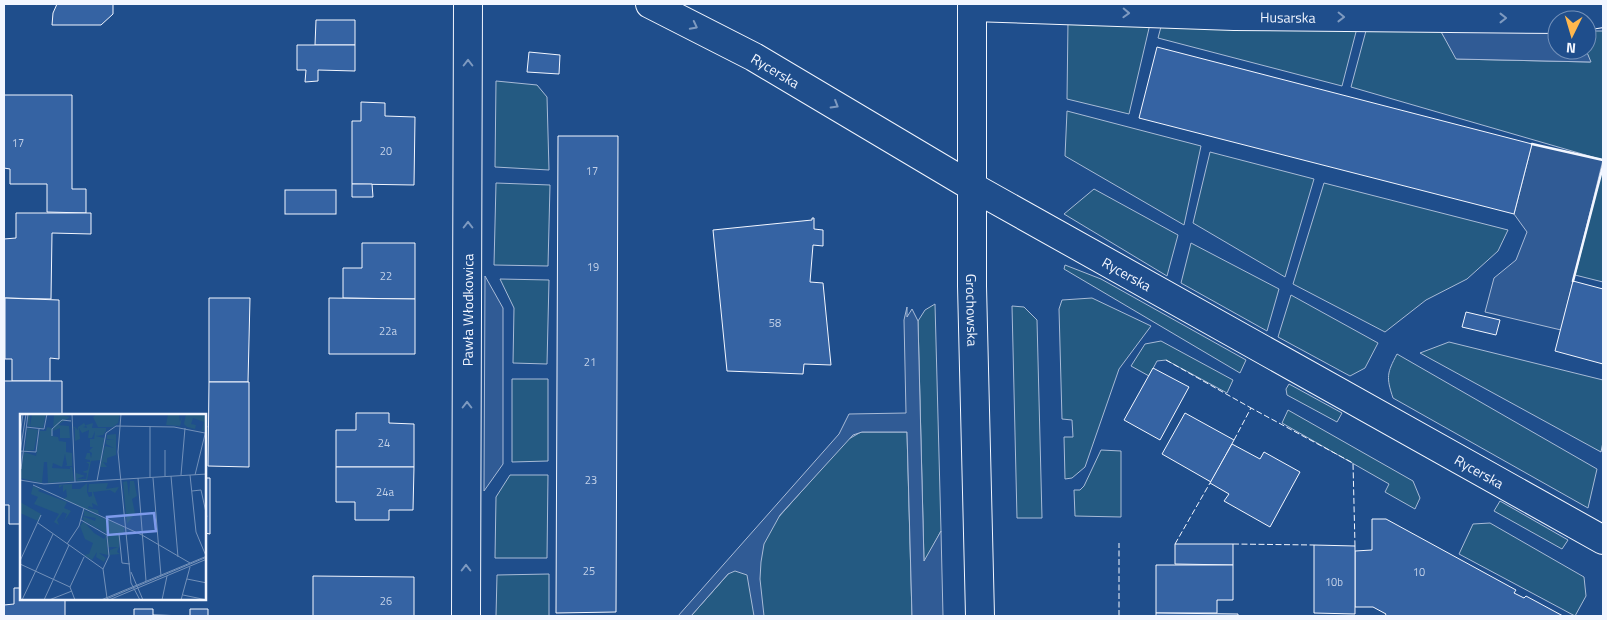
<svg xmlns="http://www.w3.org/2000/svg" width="1607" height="620" viewBox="0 0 1607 620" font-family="'Titillium Web',sans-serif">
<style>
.green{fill:#245a82;stroke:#a8bbd7}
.parking{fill:#305b95;stroke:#a8bbd7}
.building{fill:#3563a3;stroke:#f2f6ff}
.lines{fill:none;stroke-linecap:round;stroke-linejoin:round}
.street-casing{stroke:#f2f6ff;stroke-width:30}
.secondary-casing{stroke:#f2f6ff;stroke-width:30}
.street{stroke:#1f4e8c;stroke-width:28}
.secondary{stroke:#1f4e8c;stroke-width:28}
.fence{stroke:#f2f6ff;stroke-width:1;stroke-dasharray:6 2.5;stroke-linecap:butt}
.wall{stroke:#f2f6ff;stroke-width:2.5}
.oneway{stroke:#7e9ac0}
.labels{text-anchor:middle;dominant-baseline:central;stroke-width:4;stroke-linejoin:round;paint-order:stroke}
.number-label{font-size:11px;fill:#c3d1e8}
.street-label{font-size:14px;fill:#f2f6ff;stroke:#1f4e8c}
.inset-road{fill:none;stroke:#7391ba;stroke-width:1}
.view{fill:#7d9aea;fill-opacity:0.15;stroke:#7d9aea;stroke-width:2.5}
.inset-edge{fill:none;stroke:#f2f6ff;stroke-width:2.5}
</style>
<rect width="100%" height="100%" fill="#1f4e8c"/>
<!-- green -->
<g class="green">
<polygon points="1068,21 1150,24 1129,114 1067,99"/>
<polygon points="1162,23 1357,28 1342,86 1158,38"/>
<polygon points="1367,27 1439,28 1457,59 1590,62 1586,50 1587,31 1603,31 1603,160 1351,87"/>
<polygon points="496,81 537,85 547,97 549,170 495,167"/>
<polygon points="1067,111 1201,146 1184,225 1065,156"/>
<polygon points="1210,152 1314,179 1285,277 1193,223"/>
<polygon points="1603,166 1603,282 1575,275"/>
<polygon points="496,183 550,185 548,266 494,265"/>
<polygon points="1324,183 1508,230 1498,251 1467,279 1426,300 1385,332 1293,284"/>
<polygon points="1094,189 1178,235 1167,276 1064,214"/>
<polygon points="1191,243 1279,289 1267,331 1181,283"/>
<polygon points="1065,265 1101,279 1246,360 1240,373 1064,269"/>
<polygon points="500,279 549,280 547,364 513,363 514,308"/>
<polygon points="1291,295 1378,343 1365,368 1350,376 1278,337"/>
<polygon points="1092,298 1151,326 1119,369 1085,467 1072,478 1065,479 1064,437 1073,437 1072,420 1062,419 1059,309 1062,300"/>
<polygon points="935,304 941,531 924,563 918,321 925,310"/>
<polygon points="1012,306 1024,307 1037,320 1042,518 1017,518"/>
<polygon points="1161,341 1233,380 1227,393 1166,360 1157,361 1149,376 1131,366 1145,344"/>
<polygon points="1449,342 1603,380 1603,442 1601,452 1420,353"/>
<path d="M 1397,354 L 1597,469 L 1588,508 L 1393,398 C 1386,377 1387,373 1397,354 Z"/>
<polygon points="512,379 548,379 548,461 512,462"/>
<polygon points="1289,384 1342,413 1337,422 1287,395 1286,389"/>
<polygon points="1288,410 1413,481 1420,498 1415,509 1385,492 1389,484 1282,423"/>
<polygon points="861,432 907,432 912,616 691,616 847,440"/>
<polygon points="1101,450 1121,451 1121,517 1075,516 1074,490 1080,490 1084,486"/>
<polygon points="510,475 548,475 547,558 495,558 496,497"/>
<polygon points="1500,501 1568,540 1562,549 1494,511"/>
<polygon points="1490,523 1584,577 1586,596 1575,616 1459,554 1473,524"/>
<polygon points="549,574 549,616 496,616 497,575"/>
</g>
<!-- parking -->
<g class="parking">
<polygon points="1439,28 1557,31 1557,50 1586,50 1591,62 1456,59"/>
<polygon points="1532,144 1603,160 1561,330 1485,312 1494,278 1516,260 1527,232 1514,214"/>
<polygon points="485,276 503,308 503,464 484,491"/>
<polygon points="907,307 907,317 912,309 918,321 924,561 941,531 943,616 912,616 907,432 862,432 853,435 780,515 764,544 761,562 760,579 764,616 754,616 747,575 735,571 728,574 691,616 678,616 839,434 849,414 906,413 904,320"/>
</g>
<!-- building -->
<g class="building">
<polygon points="57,4 113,4 113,14 101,25 52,25 53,13"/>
<polygon points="316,20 355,20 355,45 315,45"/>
<polygon points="297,45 355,45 355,71 318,70 318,81 305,82 306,70 297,70"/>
<polygon points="1157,47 1532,144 1514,214 1139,118"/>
<polygon points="529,52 560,55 559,74 527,72"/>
<polygon points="4,95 72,95 72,189 86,189 86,213 47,212 47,184 10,184 10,169 4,168"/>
<polygon points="361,102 385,103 385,116 415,117 414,185 352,184 352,121 361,121"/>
<polygon points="558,136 618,136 616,612 556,613"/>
<polygon points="352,184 372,184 373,197 352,197"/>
<rect x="285" y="190" width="51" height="24"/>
<polygon points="16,213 91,213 91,234 52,233 51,299 4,298 4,239 16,238"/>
<polygon points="812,218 814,218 814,229 823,230 823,246 813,245 810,282 823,283 831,365 804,364 803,374 727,371 713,230 812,220"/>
<polygon points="362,243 415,243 415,299 343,298 343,268 362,268"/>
<polygon points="1573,281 1603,289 1603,364 1555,351"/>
<polygon points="5,298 59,300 59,359 50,358 50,381 12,381 12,359 5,359"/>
<polygon points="209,298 250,298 248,382 209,382"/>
<polygon points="329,298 415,299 415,354 329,354"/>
<polygon points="1466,312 1500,320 1496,335 1462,327"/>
<polygon points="1153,368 1189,387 1160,440 1124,420"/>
<polygon points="4,381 62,381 62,415 21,415 21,524 9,524 9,505 4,505"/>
<polygon points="209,382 249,382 249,467 208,466"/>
<polygon points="356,413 389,413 389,423 414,424 414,467 336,467 336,430 356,430"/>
<polygon points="1185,413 1234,440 1211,482 1162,454"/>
<polygon points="1232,444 1260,459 1264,452 1300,472 1270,527 1224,501 1229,494 1210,483"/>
<polygon points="336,467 414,467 413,510 389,510 389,520 355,520 355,502 336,502"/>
<polygon points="205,478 210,478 210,534 205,533"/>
<polygon points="1372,519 1386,519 1516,590 1514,593 1524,598 1526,596 1563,616 1385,616 1386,614 1373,607 1355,607 1355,551 1372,550"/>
<polygon points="1175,544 1233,544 1233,565 1175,564"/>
<polygon points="1314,545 1355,546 1355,614 1314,613"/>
<polygon points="1156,565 1233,565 1233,600 1217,600 1217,613 1156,613"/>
<polygon points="313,576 414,577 414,616 313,616"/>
<polygon points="14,588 21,588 21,599 65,599 65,616 4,616 4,605 14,604"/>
<polygon points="134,609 153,609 153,615 190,616 190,609 208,609 208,616 134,616"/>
<polygon points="1156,613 1238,614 1238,616 1156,616"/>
</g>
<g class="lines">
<defs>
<g id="street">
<path id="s1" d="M 650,4 L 754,57 L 971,186 L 1603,540"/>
<path id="s2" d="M 972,7 L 1234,16 L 1565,19 L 1603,13"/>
<path id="s3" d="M 466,616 L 468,4"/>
</g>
<g id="secondary">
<path id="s4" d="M 972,4 L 972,286 L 980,616"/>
</g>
</defs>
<!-- street casing -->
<use href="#street" class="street-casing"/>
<!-- secondary casing -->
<use href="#secondary" class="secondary-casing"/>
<!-- street -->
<use href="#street" class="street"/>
<!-- secondary -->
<use href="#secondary" class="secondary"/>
<!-- fence -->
<g class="fence">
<polyline points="1166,360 1251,408"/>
<polyline points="1234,440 1251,408 1353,463 1355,546"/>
<polyline points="1175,544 1210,483"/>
<polyline points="1233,544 1314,545"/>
<polyline points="1119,616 1119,543"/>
</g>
<!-- wall -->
<g class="wall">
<polyline points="1532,144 1603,160"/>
<polyline points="1573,281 1603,166"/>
</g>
</g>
<!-- one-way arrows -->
<defs><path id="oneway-chevron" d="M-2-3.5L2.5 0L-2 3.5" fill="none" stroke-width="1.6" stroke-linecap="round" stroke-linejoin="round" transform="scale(1.25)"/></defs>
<g class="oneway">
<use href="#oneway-chevron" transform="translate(1126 13) rotate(2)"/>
<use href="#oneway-chevron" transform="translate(1341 17) rotate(1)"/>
<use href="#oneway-chevron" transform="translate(1503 18)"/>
<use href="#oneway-chevron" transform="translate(694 26) rotate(27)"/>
<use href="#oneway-chevron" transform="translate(468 63) rotate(-90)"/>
<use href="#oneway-chevron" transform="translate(835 105) rotate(31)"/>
<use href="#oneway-chevron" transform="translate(468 225) rotate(-90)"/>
<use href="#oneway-chevron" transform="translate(467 405) rotate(-90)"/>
<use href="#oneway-chevron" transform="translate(466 568) rotate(-90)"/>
</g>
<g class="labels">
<!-- number labels -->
<g class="number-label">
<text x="18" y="143">17</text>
<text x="386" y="151">20</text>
<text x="592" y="171">17</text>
<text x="593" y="267">19</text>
<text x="386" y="276">22</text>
<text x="775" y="323">58</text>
<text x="388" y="331">22a</text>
<text x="590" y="362">21</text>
<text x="384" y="443">24</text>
<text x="591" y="480">23</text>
<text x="385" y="492">24a</text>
<text x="589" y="571">25</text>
<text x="1419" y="572">10</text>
<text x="1334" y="582">10b</text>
<text x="386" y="601">26</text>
</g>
<!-- street labels -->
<g class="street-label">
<text stroke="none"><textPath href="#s2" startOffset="316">Husarska</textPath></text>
<text stroke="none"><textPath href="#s1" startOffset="142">Rycerska</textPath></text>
<text stroke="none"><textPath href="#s1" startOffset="548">Rycerska</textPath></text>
<text stroke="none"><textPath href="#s3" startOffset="306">Pawła Włodkowica</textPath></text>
<text stroke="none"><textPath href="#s4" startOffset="306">Grochowska</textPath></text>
<text stroke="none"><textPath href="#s1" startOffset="952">Rycerska</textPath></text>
</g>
</g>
<!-- overview -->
<g transform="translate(20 414)">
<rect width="186" height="186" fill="#1f4e8c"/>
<path d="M 8,0 L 10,0 L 10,12 L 12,0 L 26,0 L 23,14 L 8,12 ZM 34,0 L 50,3 L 38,11 L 49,12 L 50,24 L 40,24 L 40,14 L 33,17 ZM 77,0 L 100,0 L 98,9 L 93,13 L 78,13 L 73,3 ZM 148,0 L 159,0 L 160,8 L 163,0 L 160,12 L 146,11 ZM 166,0 L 186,0 L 184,17 L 178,16 L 182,16 L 184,8 L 173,4 L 171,10 L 176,11 L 175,15 L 167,13 L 164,10 ZM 64,9 L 66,12 L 63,13 L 67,14 L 66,11 L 73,9 L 72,14 L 86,14 L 86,17 L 83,21 L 76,22 L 84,24 L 81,46 L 71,47 L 67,66 L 57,67 L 56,65 L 55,53 L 56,59 L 65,62 L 57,65 L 66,65 L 67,59 L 62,58 L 68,56 L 69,50 L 66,48 L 70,48 L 70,46 L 65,45 L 67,39 L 70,39 L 71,44 L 72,39 L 69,37 L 73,33 L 70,33 L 70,25 L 74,25 L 75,17 L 72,24 L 68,24 L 69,16 L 62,19 L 59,14 L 60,25 L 55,27 L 55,14 L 52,13 L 55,13 L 58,16 L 58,13 ZM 27,13 L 32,14 L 32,22 L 38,23 L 39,27 L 46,28 L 46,38 L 52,39 L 52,52 L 45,52 L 47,51 L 45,40 L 42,53 L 33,49 L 32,54 L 50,55 L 51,65 L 50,53 L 52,53 L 54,67 L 28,69 L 27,48 L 24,48 L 22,69 L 0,64 L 4,38 L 16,42 L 20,17 L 26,17 ZM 7,14 L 18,16 L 14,36 L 5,37 ZM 96,20 L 96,41 L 87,44 L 87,49 L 83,48 L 87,53 L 80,53 L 85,32 L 94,34 L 86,30 L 86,26 L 94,26 L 87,25 L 87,21 ZM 107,67 L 109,82 L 110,67 L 114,67 L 117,82 L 112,85 L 115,99 L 107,110 L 103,68 ZM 67,69 L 67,78 L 69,83 L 72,82 L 72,78 L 68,78 L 69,70 L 88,69 L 86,75 L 99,73 L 95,79 L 90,76 L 73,78 L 78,92 L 72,89 L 73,94 L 69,92 L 68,94 L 78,96 L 79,101 L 43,85 L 47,83 L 46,75 L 43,78 L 43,71 L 39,74 L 39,71 L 52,70 L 52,75 L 60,75 ZM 13,72 L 20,75 L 18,77 L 47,88 L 44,94 L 51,97 L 44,107 L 47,100 L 43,98 L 37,106 L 39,111 L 34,108 L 39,100 L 14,90 L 18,83 L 11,80 ZM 0,88 L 21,100 L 18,107 L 0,99 ZM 64,96 L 104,113 L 104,119 L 88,120 L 64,107 L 62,102 L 75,107 L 76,104 L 64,102 ZM 63,108 L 78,116 L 66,110 L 74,119 L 84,125 L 86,122 L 77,118 L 86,121 L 88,141 L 79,139 L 86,144 L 84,148 L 76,143 L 77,138 L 72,146 L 64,141 L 69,140 L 73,129 L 65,125 L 60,112 ZM 99,120 L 99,133 L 97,138 L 100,140 L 89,141 L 90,136 L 98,133 L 88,133 L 88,122 Z" fill="#245a82"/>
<path class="inset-road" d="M 52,0 L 55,68M 101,0 L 98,38 L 111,169 L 120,186M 130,12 L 130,63M 6,13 L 24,15 L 27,0M 0,21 L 3,0M 32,22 L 32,15 L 42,6 L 51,7M 145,36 L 145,62M 0,37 L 16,38 L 19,15M 0,39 L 6,0M 1,55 L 8,0M 161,61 L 165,14M 170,61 L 176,118 L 186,142M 175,61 L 187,12M 151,62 L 158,143M 118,64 L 126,167M 133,64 L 141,162M 0,66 L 24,70 L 187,60M 77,67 L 86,19 L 96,12 L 154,13 L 185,19M 13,71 L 122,121 L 170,149M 172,77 L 181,76 L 187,103M 61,106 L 87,121 L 107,119M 18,109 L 83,155 L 87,184M 99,120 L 102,149 L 110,150M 47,130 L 59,112 L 64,94M 0,147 L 21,101M 0,150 L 50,173 L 55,186M 83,155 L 89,142 L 87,122M 111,158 L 123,186M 167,165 L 187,169M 50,173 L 64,143M 163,181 L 187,186M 2,186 L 33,120M 24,186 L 49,131M 29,186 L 52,177M 81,186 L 187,142M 84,186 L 187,143M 89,186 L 187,145M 142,186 L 147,162M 161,186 L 170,153"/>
<path class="view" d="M 134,99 L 136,117 L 88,121 L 87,103 Z"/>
<rect width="186" height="186" class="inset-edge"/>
</g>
<!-- border -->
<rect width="1607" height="620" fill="none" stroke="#f2f6ff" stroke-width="10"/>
<!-- north arrow -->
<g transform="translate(1572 35) rotate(185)"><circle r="24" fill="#1f4e8c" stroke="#7391ba"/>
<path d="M0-4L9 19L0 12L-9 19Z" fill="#ffb74d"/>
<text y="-8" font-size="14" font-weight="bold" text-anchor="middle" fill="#f2f6ff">N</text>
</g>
</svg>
